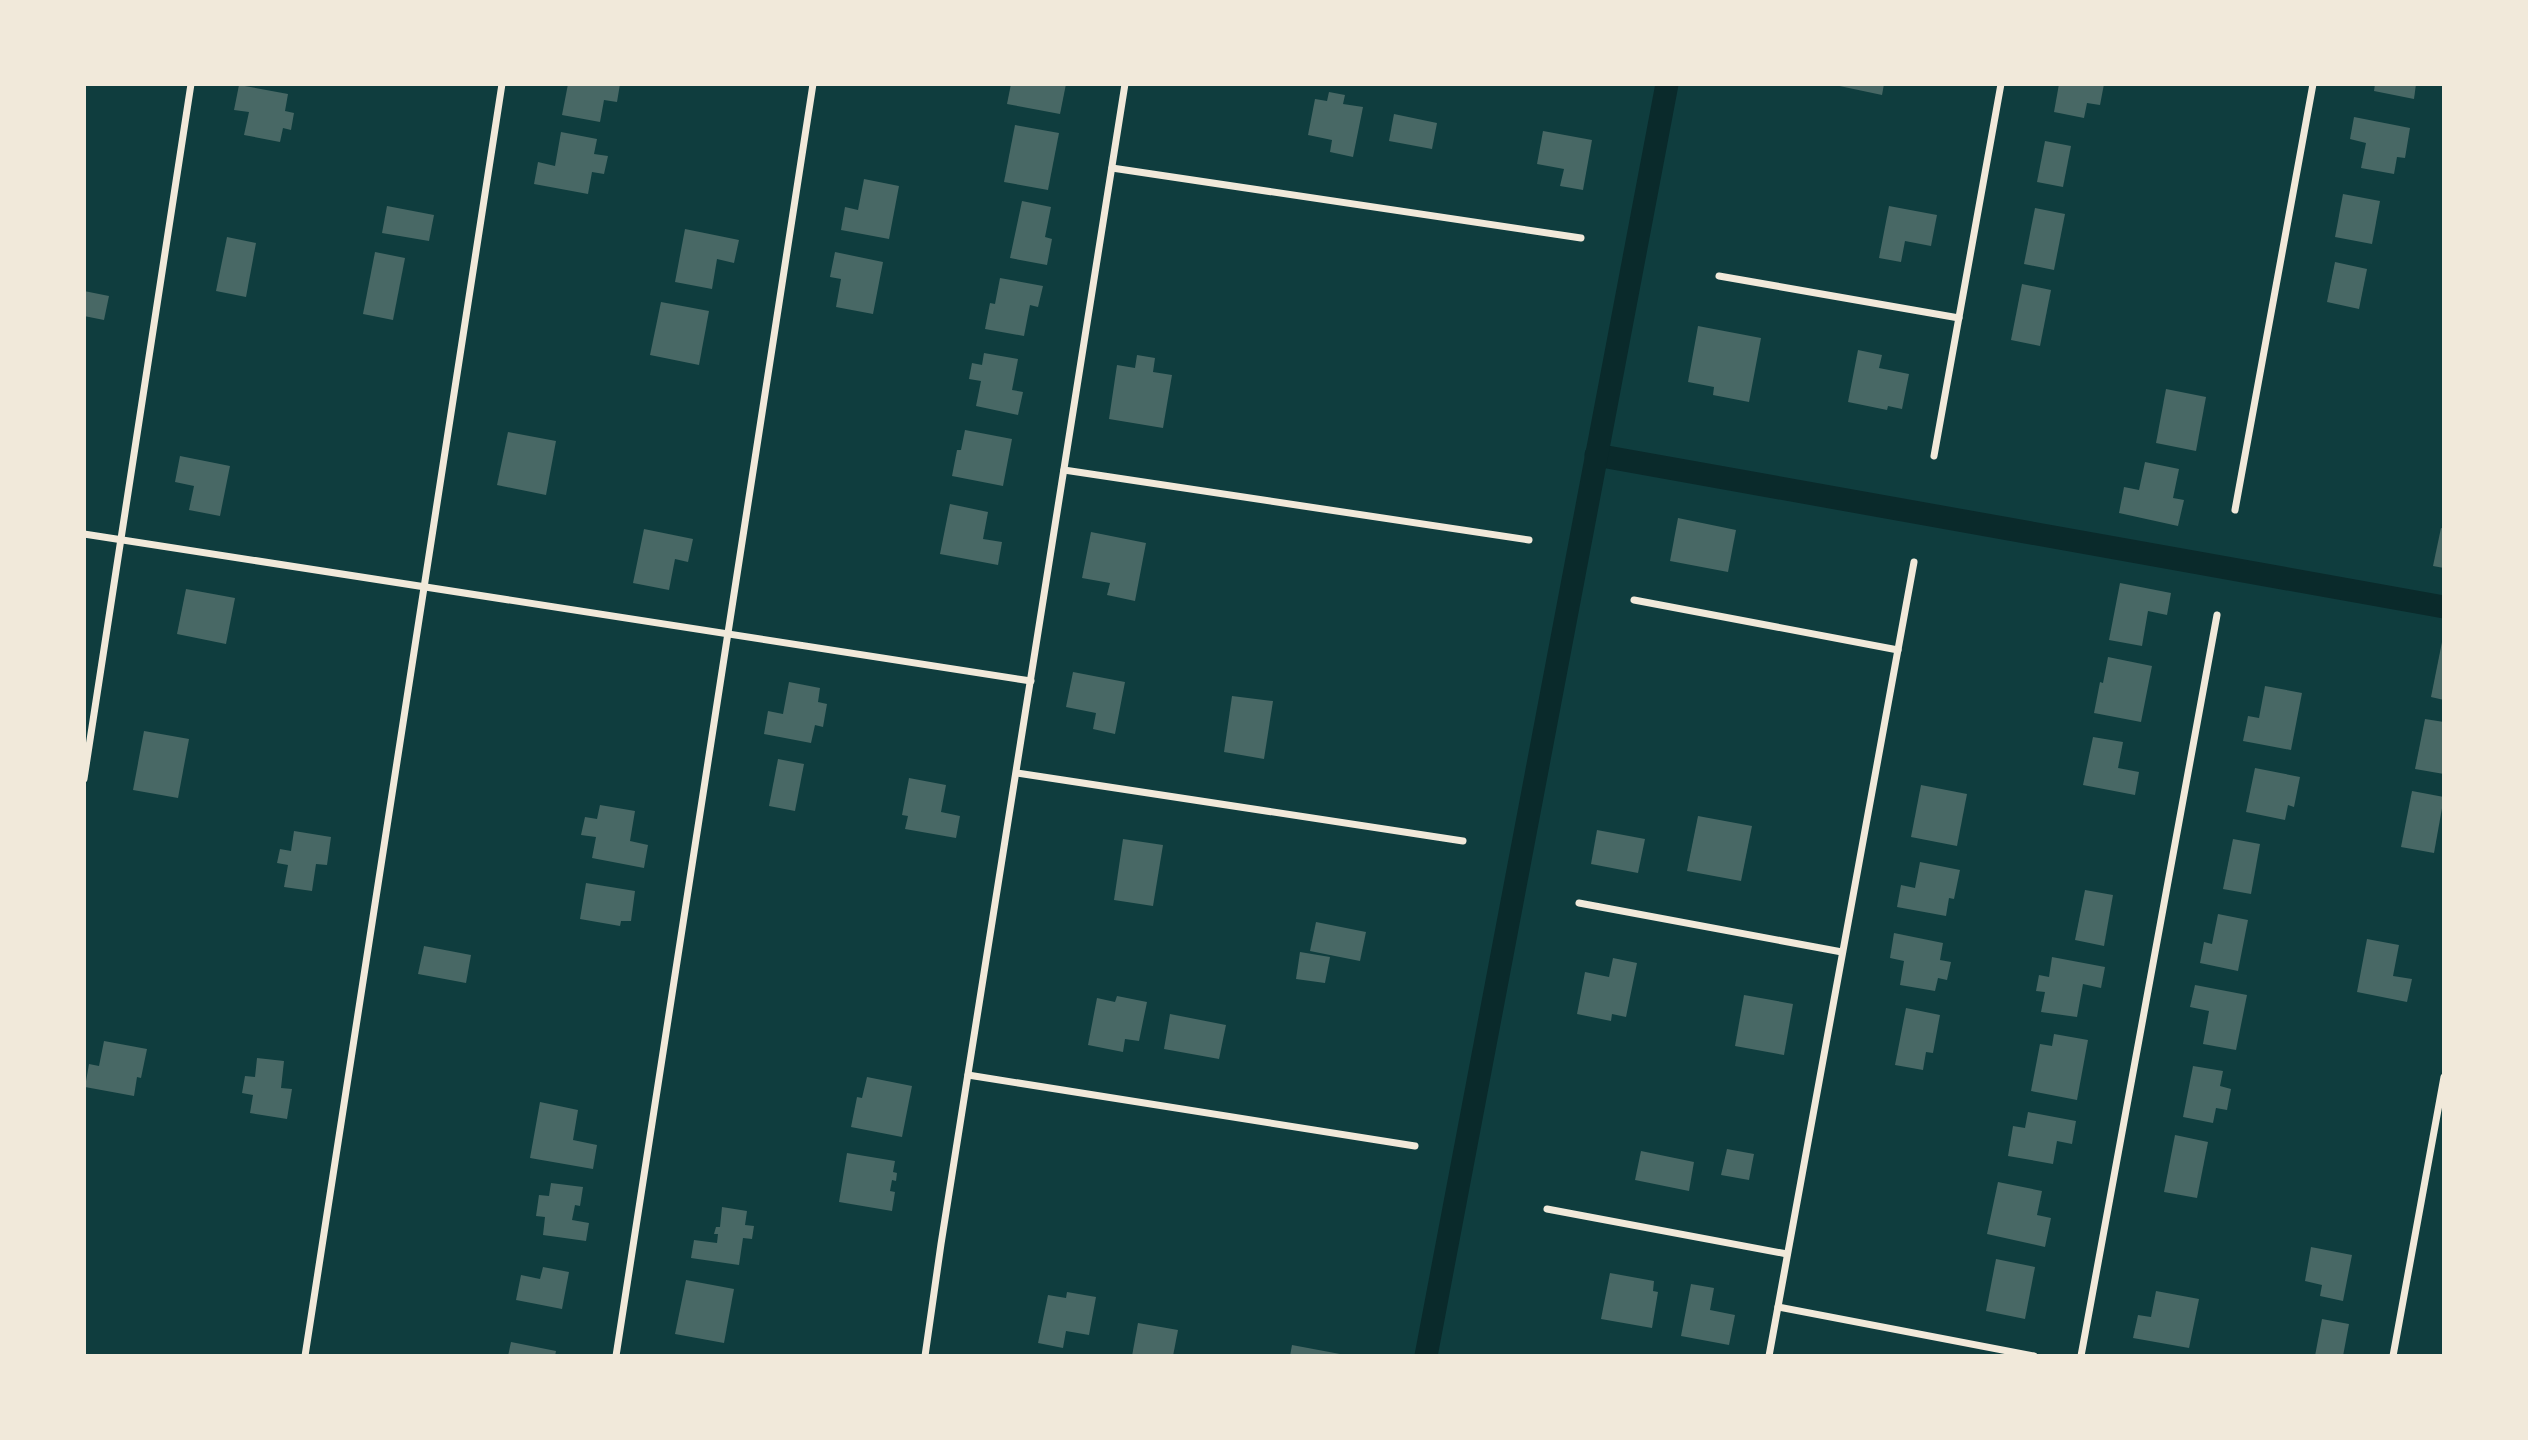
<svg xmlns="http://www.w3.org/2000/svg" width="2528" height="1440" viewBox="0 0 2528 1440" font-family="Commissioner,sans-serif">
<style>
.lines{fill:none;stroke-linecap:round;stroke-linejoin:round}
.canal{stroke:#0a2a2b;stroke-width:23}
.building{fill:#486865}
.minor{stroke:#f1e9da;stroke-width:7}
</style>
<rect width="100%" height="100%" fill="#0f3d3e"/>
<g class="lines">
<!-- canal -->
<g class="canal">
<polyline points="1596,455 2444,607"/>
<polyline points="1426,1356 1667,84"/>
</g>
</g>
<!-- building -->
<g class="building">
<polygon points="568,84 620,84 617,102 604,100 600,122 562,115"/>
<polygon points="1011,84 1066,84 1060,114 1007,104"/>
<polygon points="1830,84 1884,84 1882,95"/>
<polygon points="2059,84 2104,84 2100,105 2087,103 2084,118 2054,112"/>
<polygon points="2375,84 2416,84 2414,99 2374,91"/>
<polygon points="239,85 288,94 285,111 294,113 291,130 283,128 280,142 244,135 249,112 234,110"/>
<polygon points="1329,92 1345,95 1343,104 1363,107 1353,157 1330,152 1332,140 1308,135 1315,99 1327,101"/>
<polygon points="1394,114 1437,123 1432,149 1389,141"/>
<polygon points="2354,117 2410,128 2405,158 2397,157 2394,174 2361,168 2366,143 2350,139"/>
<polygon points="1015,125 1059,133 1048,190 1004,182"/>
<polygon points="1543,131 1592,140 1583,190 1560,186 1564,169 1537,164"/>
<polygon points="561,132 597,139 594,154 608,156 604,174 592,172 588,194 534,184 538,162 555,166"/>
<polygon points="2045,141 2071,146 2063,187 2037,182"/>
<polygon points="864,179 899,186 889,239 841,230 845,207 858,210"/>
<polygon points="2343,194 2380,201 2372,244 2335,237"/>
<polygon points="1022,201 1051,207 1045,237 1052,239 1047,265 1010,258"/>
<polygon points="387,206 434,215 429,241 382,233"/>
<polygon points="1889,206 1937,215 1931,246 1905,241 1901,262 1879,258"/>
<polygon points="2035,208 2065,214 2054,270 2024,264"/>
<polygon points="685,229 739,240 734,263 717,259 712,289 675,282"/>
<polygon points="227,237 256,243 246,297 216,291"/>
<polygon points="375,252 405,258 393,320 363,314"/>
<polygon points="835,252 883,262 873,314 836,307 841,279 830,277"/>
<polygon points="2335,262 2367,269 2359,309 2327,302"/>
<polygon points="1000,278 1043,286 1038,307 1030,305 1024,336 985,329 990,303 995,304"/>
<polygon points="2022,284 2051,290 2040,346 2011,340"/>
<polygon points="84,291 109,296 104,320 84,316"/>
<polygon points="661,302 709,311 699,365 650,355"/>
<polygon points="1698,326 1761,338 1749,402 1713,395 1714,387 1688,382"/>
<polygon points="1858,350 1882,355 1879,368 1909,374 1902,409 1888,406 1887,410 1848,402"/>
<polygon points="984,353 1018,359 1012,390 1023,392 1018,415 976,406 981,381 969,379 972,363 982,365"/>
<polygon points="1137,355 1155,358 1153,372 1172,375 1163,428 1109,419 1117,365 1135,368"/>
<polygon points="2166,389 2206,397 2196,451 2156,443"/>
<polygon points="965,430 1012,439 1003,486 952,476 957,450 961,450"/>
<polygon points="508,432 556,441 546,495 497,485"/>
<polygon points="180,456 230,466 220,516 189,510 194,486 175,482"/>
<polygon points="2145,462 2179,469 2173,498 2184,500 2178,526 2119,513 2124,487 2139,490"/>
<polygon points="950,504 988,512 983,539 1002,542 998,565 940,554"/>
<polygon points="1678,518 1736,530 1728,572 1670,561"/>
<polygon points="2441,528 2444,529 2444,568 2433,566"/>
<polygon points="644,529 693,539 688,562 675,559 669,590 633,583"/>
<polygon points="1091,532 1146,543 1135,601 1107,595 1110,583 1082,578"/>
<polygon points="2120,583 2171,593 2167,615 2148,611 2142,646 2109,640"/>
<polygon points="186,589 235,598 226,644 177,634"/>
<polygon points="2442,642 2444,643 2444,700 2431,697"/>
<polygon points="2108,657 2152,666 2141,722 2094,713 2100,682 2103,683"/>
<polygon points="1073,672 1125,682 1115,734 1093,729 1096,713 1066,707"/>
<polygon points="789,682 820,688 818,702 827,704 823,727 815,725 811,743 764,734 768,711 783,714"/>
<polygon points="2265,686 2302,693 2291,750 2243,741 2248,716 2259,718"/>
<polygon points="1232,696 1273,701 1264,759 1224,752"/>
<polygon points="2425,719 2444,722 2444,774 2415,769"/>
<polygon points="144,731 189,739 178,798 133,790"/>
<polygon points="2093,737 2123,742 2118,768 2139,772 2135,795 2083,785"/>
<polygon points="778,759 804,764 795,811 769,806"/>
<polygon points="2255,768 2300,777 2294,807 2288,805 2285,820 2246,812"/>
<polygon points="909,778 946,785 941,812 960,816 956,838 905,829 908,816 902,815"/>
<polygon points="1921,785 1967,794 1957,846 1911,837"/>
<polygon points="2412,791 2444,797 2434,853 2401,847"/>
<polygon points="600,805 635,811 630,841 648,845 644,868 592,858 596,837 581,835 585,817 597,819"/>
<polygon points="1698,816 1752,826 1741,881 1687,871"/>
<polygon points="1597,830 1645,839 1638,873 1591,864"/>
<polygon points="294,831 331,837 327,865 316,864 312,891 284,887 288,865 277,863 280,849 291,851"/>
<polygon points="1123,839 1163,845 1153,906 1114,900"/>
<polygon points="2233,839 2260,844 2251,894 2223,889"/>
<polygon points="1920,862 1960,870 1954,899 1949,898 1946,916 1897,907 1901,885 1915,888"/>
<polygon points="586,883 635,891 631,921 621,921 620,926 580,919"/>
<polygon points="2085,890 2113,895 2104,946 2075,940"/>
<polygon points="2218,914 2248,920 2238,971 2200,963 2204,942 2212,944"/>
<polygon points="1316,922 1366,932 1360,961 1310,951"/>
<polygon points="1894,933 1943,943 1940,960 1951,962 1947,980 1938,978 1935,991 1900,985 1904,961 1890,958"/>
<polygon points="2367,939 2399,945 2393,976 2412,979 2407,1002 2357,992"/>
<polygon points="424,946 471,955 466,983 418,974"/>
<polygon points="1300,952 1330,957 1325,983 1296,979"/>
<polygon points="2052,957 2105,967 2101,988 2083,984 2077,1017 2041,1012 2045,992 2036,991 2039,975 2049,977"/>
<polygon points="1613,958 1637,963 1626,1017 1612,1014 1611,1021 1577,1014 1585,972 1609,977"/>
<polygon points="2195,985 2247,995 2236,1050 2203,1044 2209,1011 2190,1007"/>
<polygon points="1744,995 1793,1004 1784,1055 1735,1046"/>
<polygon points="1117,996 1147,1002 1139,1041 1125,1039 1123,1052 1088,1045 1097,998 1115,1002"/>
<polygon points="1906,1008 1940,1015 1933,1053 1926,1052 1923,1070 1895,1065"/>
<polygon points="1170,1014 1226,1025 1219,1059 1164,1049"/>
<polygon points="2054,1034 2088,1040 2077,1100 2031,1091 2040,1044 2052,1046"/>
<polygon points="104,1041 147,1049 141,1078 137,1077 134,1096 85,1087 89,1064 99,1066"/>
<polygon points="257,1058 284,1061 281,1088 292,1089 287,1119 250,1113 253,1095 242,1093 245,1076 255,1077"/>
<polygon points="2193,1066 2223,1071 2220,1086 2231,1089 2227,1110 2216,1108 2213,1123 2183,1117"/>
<polygon points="867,1077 912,1086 902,1137 851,1127 857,1097 862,1098"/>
<polygon points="540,1102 578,1110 573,1140 597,1145 593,1169 530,1158"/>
<polygon points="2028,1112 2076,1121 2072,1144 2057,1141 2053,1164 2008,1156 2013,1126 2025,1128"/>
<polygon points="2175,1135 2208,1142 2197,1198 2164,1192"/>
<polygon points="1727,1149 1754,1154 1749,1180 1721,1175"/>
<polygon points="1641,1151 1694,1162 1689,1191 1635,1180"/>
<polygon points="847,1153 895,1161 893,1172 897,1173 896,1181 892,1180 890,1191 895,1192 892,1211 839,1202"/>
<polygon points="1998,1182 2042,1191 2037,1215 2051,1218 2045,1247 1987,1234"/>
<polygon points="551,1183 583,1187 580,1206 575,1205 572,1220 589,1223 586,1241 543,1235 545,1217 536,1216 539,1195 549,1196"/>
<polygon points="722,1207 747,1211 745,1225 754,1226 752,1239 743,1238 739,1265 691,1258 694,1240 717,1243 718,1234 714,1234 716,1227 720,1227"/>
<polygon points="2311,1247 2352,1255 2343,1301 2320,1296 2322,1285 2305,1281"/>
<polygon points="1996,1259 2035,1267 2025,1319 1986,1311"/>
<polygon points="543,1267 569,1272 562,1309 516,1300 521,1275 540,1279"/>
<polygon points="1610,1273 1654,1281 1653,1291 1658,1292 1652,1328 1601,1319"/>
<polygon points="686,1280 734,1289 724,1343 675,1334"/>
<polygon points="1691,1284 1714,1288 1710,1310 1735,1315 1729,1345 1681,1336"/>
<polygon points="2156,1291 2199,1299 2189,1348 2133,1338 2138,1315 2151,1317"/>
<polygon points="1067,1292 1096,1297 1089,1335 1066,1331 1063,1348 1038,1343 1048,1295 1066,1298"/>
<polygon points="2322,1319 2349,1324 2343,1356 2315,1356"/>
<polygon points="1138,1323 1178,1330 1173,1356 1132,1356"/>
<polygon points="511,1342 556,1351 555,1356 508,1356"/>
<polygon points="1292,1345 1340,1354 1339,1356 1290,1356"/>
</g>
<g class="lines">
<!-- minor -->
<g class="minor">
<polyline points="1112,168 1581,238"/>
<polyline points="1719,276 1959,318"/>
<polyline points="1934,456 2001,84"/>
<polyline points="1064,470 1529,540"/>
<polyline points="2235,510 2313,84"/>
<polyline points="84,534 1031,681"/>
<polyline points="1634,600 1898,650"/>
<polyline points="1017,773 1463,841"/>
<polyline points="84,779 191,84"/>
<polyline points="1579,903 1842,952"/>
<polyline points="968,1075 1415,1146"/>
<polyline points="1547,1209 1787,1254"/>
<polyline points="1778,1307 2034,1356"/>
<polyline points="305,1356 502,84"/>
<polyline points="616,1356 813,84"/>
<polyline points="925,1356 941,1244 1125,84"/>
<polyline points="1769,1356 1914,562"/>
<polyline points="2081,1356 2217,615"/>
<polyline points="2393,1356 2444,1077"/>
</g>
</g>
<!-- border -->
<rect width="2528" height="1440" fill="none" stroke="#f1e9da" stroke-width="172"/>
</svg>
